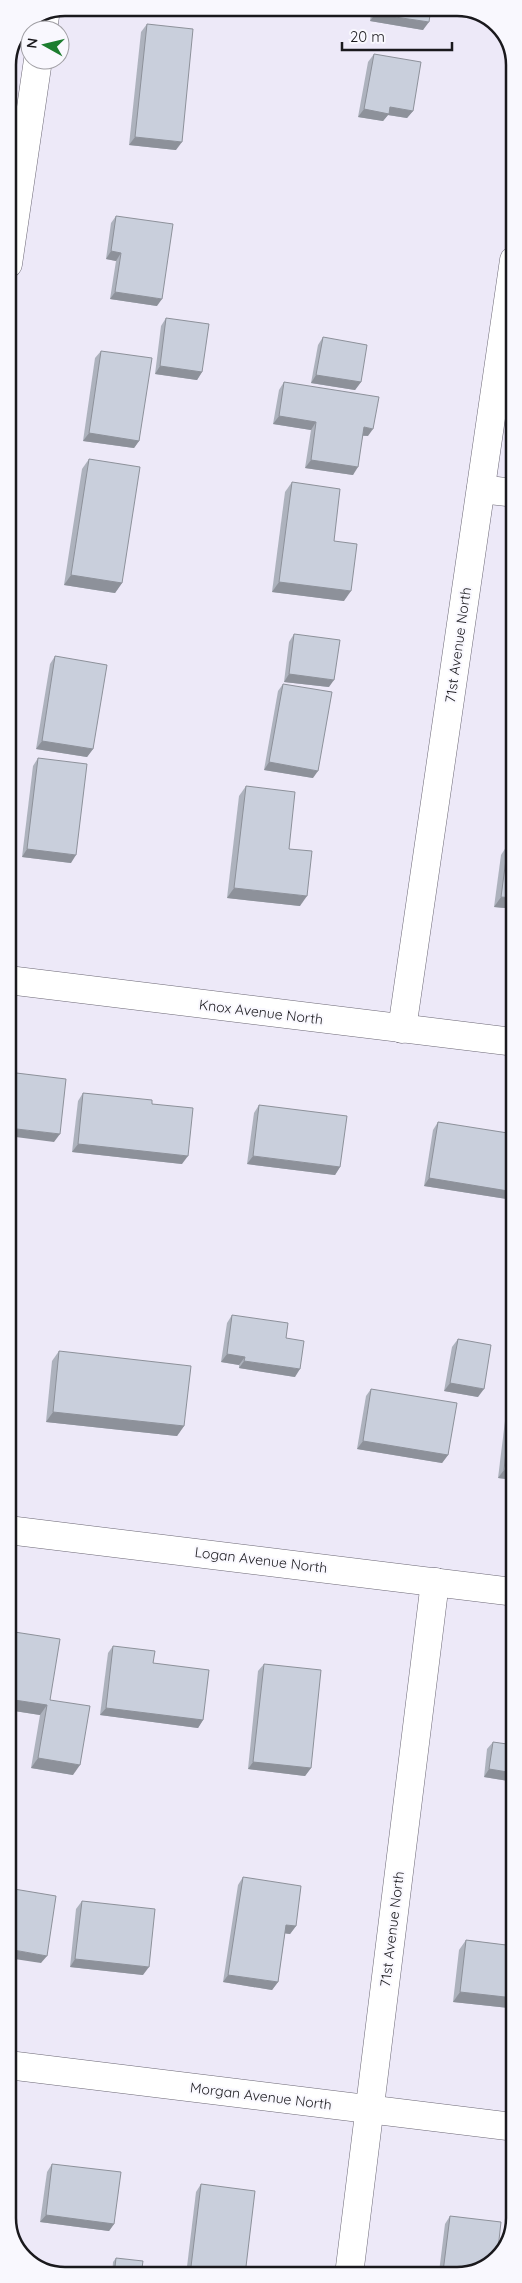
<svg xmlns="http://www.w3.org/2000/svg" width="522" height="2283" viewBox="0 0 522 2283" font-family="Quicksand,sans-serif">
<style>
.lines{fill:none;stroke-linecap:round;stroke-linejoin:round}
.minor-casing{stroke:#6c6875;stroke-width:29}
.minor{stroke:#fff;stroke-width:28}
.wall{fill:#adb2bd}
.shaded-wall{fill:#8d919a}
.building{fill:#c9cfdc;stroke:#8d919a}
.labels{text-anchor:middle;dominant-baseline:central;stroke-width:4;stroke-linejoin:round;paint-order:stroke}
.street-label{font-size:14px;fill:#1a191d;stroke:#f9f8fe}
.rim{fill:none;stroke:#1a191d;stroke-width:2.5}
</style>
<rect width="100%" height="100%" fill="#ede9f8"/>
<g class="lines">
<defs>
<g id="minor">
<polyline points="43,30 45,16"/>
<polyline points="8,264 38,60"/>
<polyline points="481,489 514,493"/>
<polyline points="8,980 514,1042"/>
<polyline points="402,1029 514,260"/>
<polyline points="8,1530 514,1592"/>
<polyline points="8,2065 514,2127"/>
<polyline points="349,2275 435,1582"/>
</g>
</defs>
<!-- minor casing -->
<use href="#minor" class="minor-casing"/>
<!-- minor -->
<use href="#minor" class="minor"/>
</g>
<!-- wall -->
<g class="wall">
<polygon points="372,8 431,8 423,30 370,21"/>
<polygon points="147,24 176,150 129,145 141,32"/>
<polygon points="374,54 413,111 407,118 388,115 383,121 358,117 368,62"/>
<polygon points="116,216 157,306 110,299 116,261 106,259 111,223"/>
<polygon points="166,318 202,372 197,380 155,374 161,326"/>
<polygon points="323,337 361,382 355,390 311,383 318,345"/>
<polygon points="101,351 139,441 134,448 83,441 95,358"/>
<polygon points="284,382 368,436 363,436 353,475 305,468 311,430 273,424 279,390"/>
<polygon points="89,459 122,583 115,593 64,585 82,469"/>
<polygon points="292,482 334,541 344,601 272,592 285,492"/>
<polygon points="294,634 329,687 284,682 289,642"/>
<polygon points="55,656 93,749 87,757 36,749 50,664"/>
<polygon points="283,684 313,778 264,770 278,691"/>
<polygon points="38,758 71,863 22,857 33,766"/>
<polygon points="246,786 289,849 300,906 227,898 239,796"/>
<polygon points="508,844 514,845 514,909 494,907 501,855"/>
<polygon points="83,1093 152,1104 182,1164 72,1152 78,1101"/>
<polygon points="259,1105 340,1167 335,1175 247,1164 254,1113"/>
<polygon points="438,1122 513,1200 424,1186 433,1130"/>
<polygon points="232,1315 286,1338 295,1377 239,1368 239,1365 221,1362 227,1323"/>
<polygon points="458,1339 478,1397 444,1391 452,1347"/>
<polygon points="59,1351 184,1426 177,1436 46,1422 52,1361"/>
<polygon points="371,1389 448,1455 442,1463 357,1449 366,1396"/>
<polygon points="510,1413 514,1413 514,1480 498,1478 505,1421"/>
<polygon points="8,1631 50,1700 73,1775 31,1768 40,1715 8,1710"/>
<polygon points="113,1646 153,1663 203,1720 198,1728 100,1715 108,1653"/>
<polygon points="264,1664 311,1768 305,1776 248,1769 258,1671"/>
<polygon points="493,1742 514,1745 514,1782 484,1777 487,1749"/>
<polygon points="243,1877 296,1926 290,1934 285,1933 278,1982 272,1990 223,1982 238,1885"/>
<polygon points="82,1901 143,1975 70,1967 76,1909"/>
<polygon points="466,1940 514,1946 514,2022 507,2021 509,2008 453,2002 459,1950"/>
<polygon points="52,2164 114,2224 109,2231 40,2222 47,2172"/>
<polygon points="201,2184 245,2275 186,2275 196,2192"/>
<polygon points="450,2216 468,2274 430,2274 432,2271 439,2272 445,2224"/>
<polygon points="116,2258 141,2275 112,2275 113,2262"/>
</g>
<!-- shaded-wall -->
<g class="shaded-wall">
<polygon points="197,8 218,8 216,11"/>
<polygon points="375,14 429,22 423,30 370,21"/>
<polygon points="390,107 413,111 407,118 388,115 383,121 358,117 364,109"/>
<polygon points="135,137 182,142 176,150 129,145"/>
<polygon points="111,251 121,253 116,261 106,259"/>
<polygon points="115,292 162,299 157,306 110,299"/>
<polygon points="160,366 202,372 197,380 155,374"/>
<polygon points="316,375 361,382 355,390 311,383"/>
<polygon points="279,416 316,422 311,430 273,424"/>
<polygon points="364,427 373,429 368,436 359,435"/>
<polygon points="89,433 139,441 134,448 83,441"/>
<polygon points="311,460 358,467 353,475 305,468"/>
<polygon points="71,575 122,583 115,593 64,585"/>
<polygon points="279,582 351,591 344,601 272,592"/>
<polygon points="289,674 334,680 329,687 284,682"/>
<polygon points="42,741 93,749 87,757 36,749"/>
<polygon points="269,762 318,771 313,778 264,770"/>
<polygon points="27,849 76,855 71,863 22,857"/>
<polygon points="234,888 307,896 300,906 227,898"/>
<polygon points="501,897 514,898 514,909 494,907"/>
<polygon points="8,1128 60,1134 54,1142 8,1136"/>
<polygon points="78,1144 188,1156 182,1164 72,1152"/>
<polygon points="253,1156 340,1167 335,1175 247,1164"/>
<polygon points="429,1178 514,1192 514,1199 513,1200 424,1186"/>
<polygon points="227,1354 245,1357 239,1365 221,1362"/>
<polygon points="244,1361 300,1369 295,1377 239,1368"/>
<polygon points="450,1383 484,1389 478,1397 444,1391"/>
<polygon points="53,1412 184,1426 177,1436 46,1422"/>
<polygon points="363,1441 448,1455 442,1463 357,1449"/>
<polygon points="504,1470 514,1472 514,1480 498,1478"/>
<polygon points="8,1699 47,1705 40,1715 8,1710"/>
<polygon points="106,1708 203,1720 198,1728 100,1715"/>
<polygon points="38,1758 80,1765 73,1775 31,1768"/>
<polygon points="253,1762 311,1768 305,1776 248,1769"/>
<polygon points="489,1769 514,1773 514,1782 484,1777"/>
<polygon points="286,1925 296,1926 290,1934 281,1933"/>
<polygon points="8,1949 47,1956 41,1963 8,1958"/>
<polygon points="75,1959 149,1967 143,1975 70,1967"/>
<polygon points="228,1975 278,1982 272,1990 223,1982"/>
<polygon points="460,1992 514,1998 514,2000 509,2008 453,2002"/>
<polygon points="514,2011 514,2022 507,2021"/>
<polygon points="46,2215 114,2224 109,2231 40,2222"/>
</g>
<!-- building -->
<g class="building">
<polygon points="376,8 431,8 429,22 375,14"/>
<polygon points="147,24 193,29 182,142 135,137"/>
<polygon points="374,54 421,62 413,111 390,107 389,114 364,109"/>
<polygon points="116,216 173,224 162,299 115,292 121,253 111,251"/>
<polygon points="166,318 209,324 202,372 160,366"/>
<polygon points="323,337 367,345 361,382 316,375"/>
<polygon points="101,351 152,358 139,441 89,433"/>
<polygon points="284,382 379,397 373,429 364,427 358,467 311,460 316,422 279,416"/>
<polygon points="89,459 140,467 122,583 71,575"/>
<polygon points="292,482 340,489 334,541 357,544 351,591 279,582"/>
<polygon points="294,634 340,640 334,680 289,674"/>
<polygon points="55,656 107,665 93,749 42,741"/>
<polygon points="283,684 332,692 318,771 269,762"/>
<polygon points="38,758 87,764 76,855 27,849"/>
<polygon points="246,786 295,792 289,849 312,851 307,896 234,888"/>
<polygon points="508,844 514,845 514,898 501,897"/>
<polygon points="8,1072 66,1079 60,1134 8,1128"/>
<polygon points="83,1093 152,1100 152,1104 193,1108 188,1156 78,1144"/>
<polygon points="259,1105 347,1116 340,1167 253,1156"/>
<polygon points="438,1122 514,1134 514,1192 429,1178"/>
<polygon points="232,1315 288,1323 286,1338 304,1341 300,1369 244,1361 245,1357 227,1354"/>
<polygon points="458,1339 491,1345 484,1389 450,1383"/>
<polygon points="59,1351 191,1366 184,1426 53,1412"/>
<polygon points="371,1389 457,1403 448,1455 363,1441"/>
<polygon points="510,1413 514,1413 514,1472 504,1470"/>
<polygon points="8,1631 60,1639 50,1700 90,1706 80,1765 38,1758 47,1705 8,1699"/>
<polygon points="113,1646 155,1651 153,1663 209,1670 203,1720 106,1708"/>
<polygon points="264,1664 321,1670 311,1768 253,1762"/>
<polygon points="493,1742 514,1745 514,1773 489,1769"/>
<polygon points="243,1877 301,1886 296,1926 286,1925 278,1982 228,1975"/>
<polygon points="8,1888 56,1896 47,1956 8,1949"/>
<polygon points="82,1901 155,1909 149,1967 75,1959"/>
<polygon points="466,1940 514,1946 514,1998 460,1992"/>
<polygon points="52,2164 121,2172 114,2224 46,2215"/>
<polygon points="201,2184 255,2191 245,2275 190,2275"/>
<polygon points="450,2216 501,2222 497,2258 468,2274 432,2274 432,2271 443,2272"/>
<polygon points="116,2258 143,2261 141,2275 114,2275"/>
</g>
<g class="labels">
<!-- street labels -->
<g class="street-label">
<text transform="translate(458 645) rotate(-82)">71st Avenue North</text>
<text transform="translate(261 1012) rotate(7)">Knox Avenue North</text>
<text transform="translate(261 1560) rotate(7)">Logan Avenue North</text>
<text transform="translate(392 1929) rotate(-83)">71st Avenue North</text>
<text transform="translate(261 2096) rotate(7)">Morgan Avenue North</text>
</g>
</g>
<!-- crop -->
<path d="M0 0H522V2283H0ZM65 16H457A49 49 0 0 1 506 65V2218A49 49 0 0 1 457 2267H65A49 49 0 0 1 16 2218V65A49 49 0 0 1 65 16Z" fill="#f9f8fe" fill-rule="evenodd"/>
<path class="rim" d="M65 16H457A49 49 0 0 1 506 65V2218A49 49 0 0 1 457 2267H65A49 49 0 0 1 16 2218V65A49 49 0 0 1 65 16Z"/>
<!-- north arrow -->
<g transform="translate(45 45) rotate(278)"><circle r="24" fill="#f9f8fe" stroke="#a09fa4"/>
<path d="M0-4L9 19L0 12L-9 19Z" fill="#1c7d2f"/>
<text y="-8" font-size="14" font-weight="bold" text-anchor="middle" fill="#1a191d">N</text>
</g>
<!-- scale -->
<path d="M342 42v8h110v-8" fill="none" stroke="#1a191d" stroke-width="2.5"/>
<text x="350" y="42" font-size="15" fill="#1a191d" stroke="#f9f8fe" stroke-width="4" paint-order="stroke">20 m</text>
</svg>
